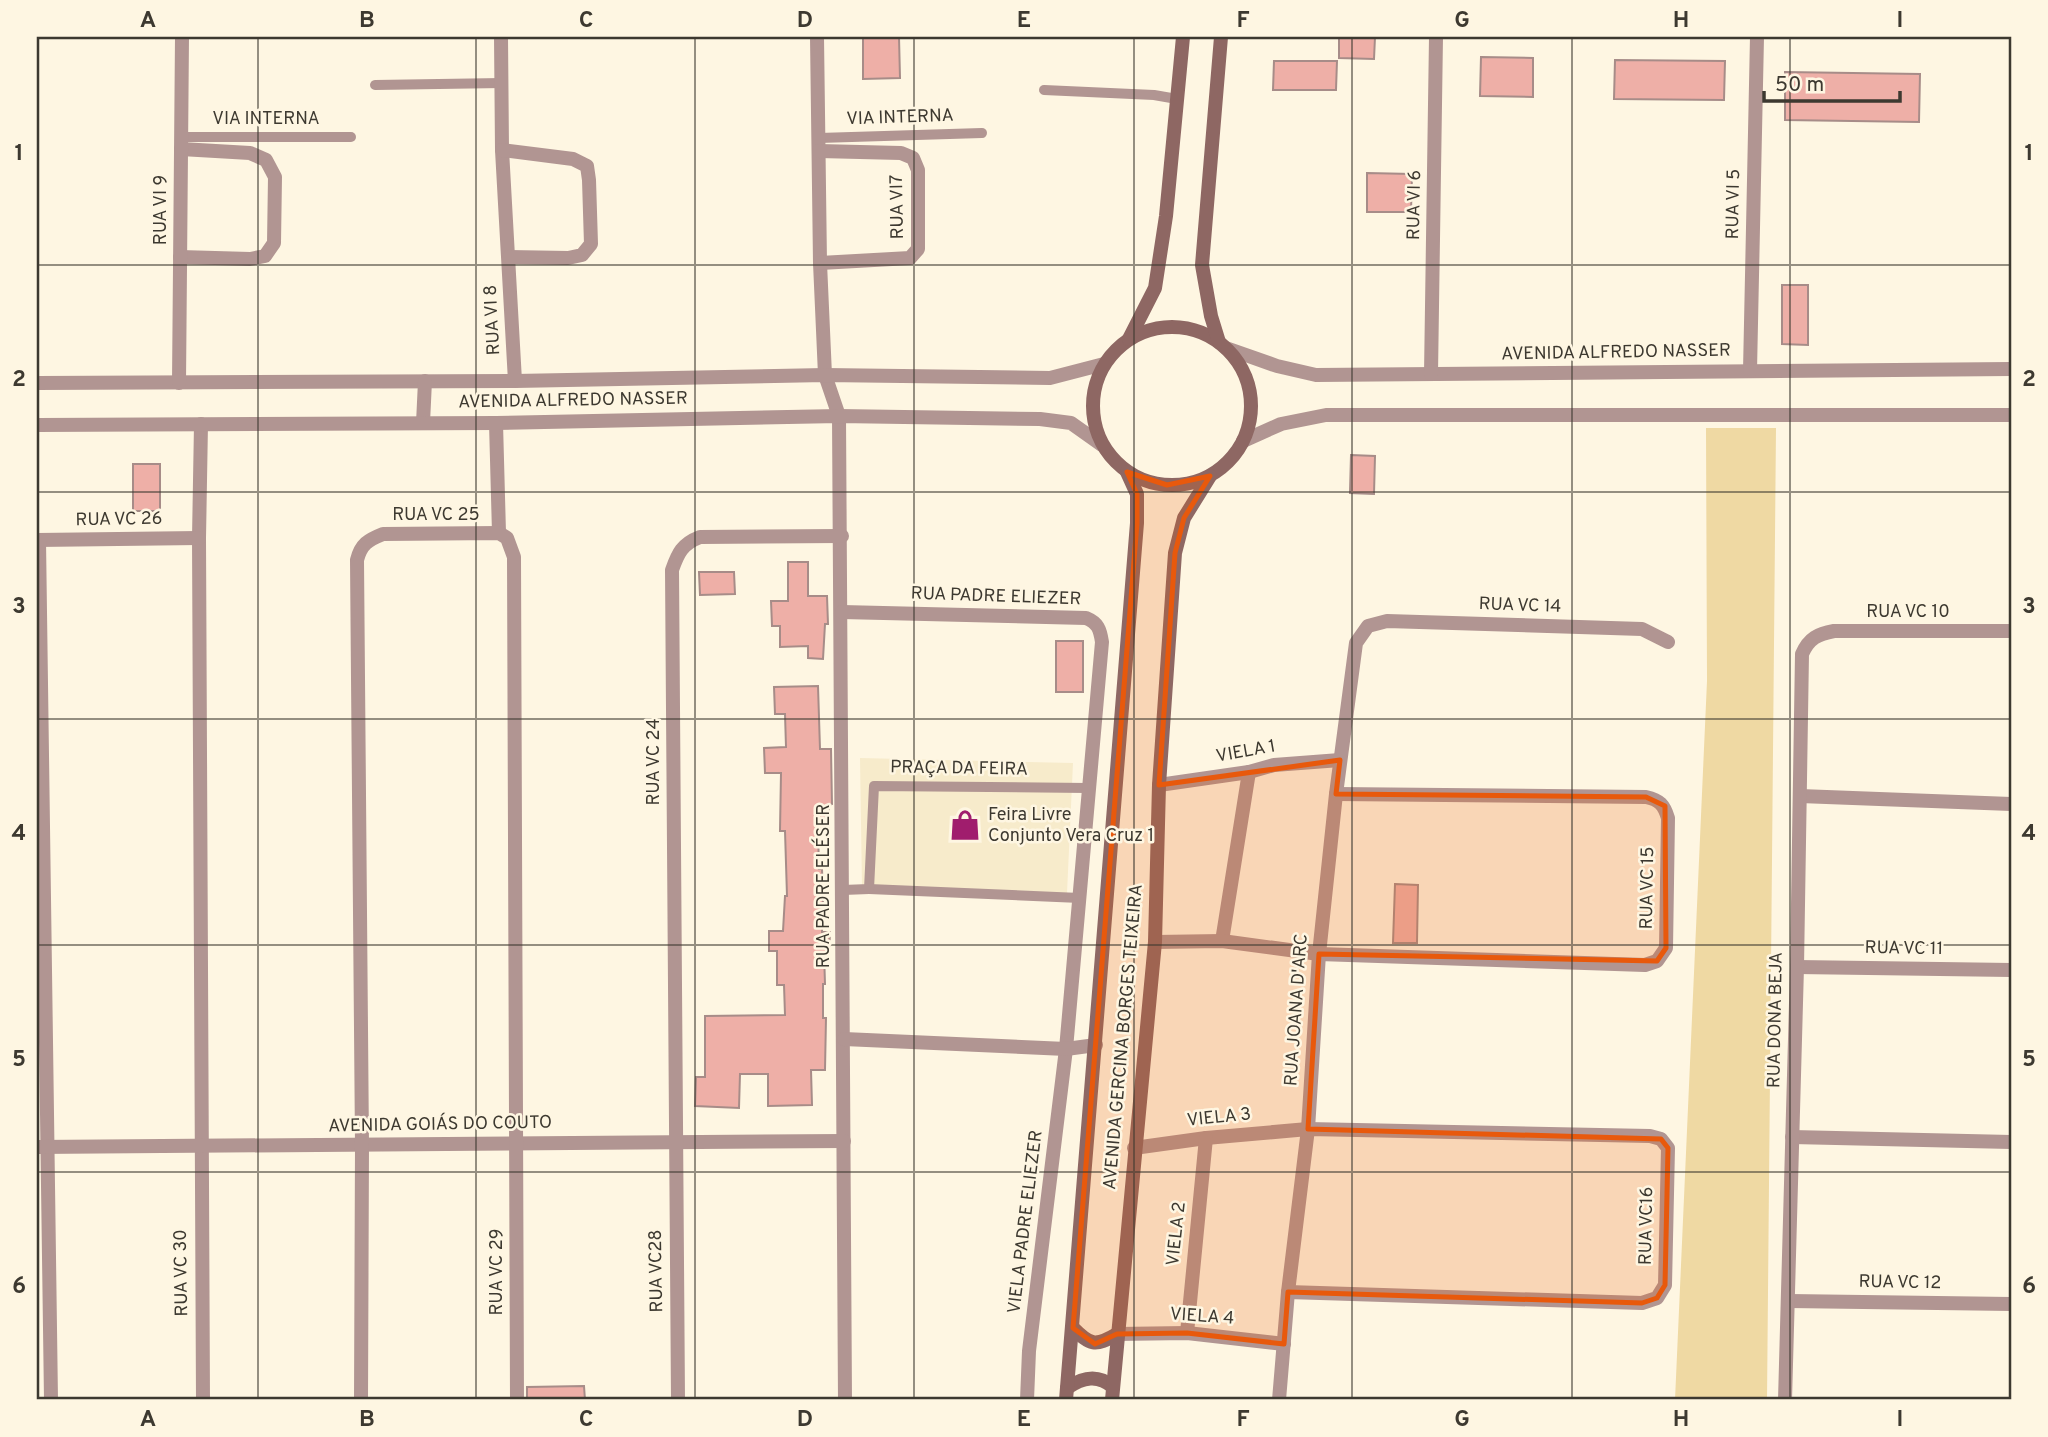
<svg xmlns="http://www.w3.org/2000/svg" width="2048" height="1437" viewBox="0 0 2048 1437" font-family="Overpass,sans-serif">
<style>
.built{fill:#f7ebcb}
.green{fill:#efd9a3}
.building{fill:#eeafa7;stroke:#a78c88;stroke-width:2}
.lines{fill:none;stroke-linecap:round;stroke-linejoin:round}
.service{stroke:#b19592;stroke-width:10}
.minor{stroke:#b19592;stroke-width:14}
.secondary{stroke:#8e6763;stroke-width:14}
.marked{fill:#e8590c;fill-opacity:0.2;stroke:#e8590c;stroke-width:5;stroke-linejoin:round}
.grid{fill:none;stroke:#3d3930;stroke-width:2;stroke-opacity:0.55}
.labels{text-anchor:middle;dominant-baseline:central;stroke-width:5;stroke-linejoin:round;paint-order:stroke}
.street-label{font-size:18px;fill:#3d3930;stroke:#fef6e2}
.poi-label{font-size:18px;fill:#3d3930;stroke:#fef6e2;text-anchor:start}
.neatline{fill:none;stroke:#3d3930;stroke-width:2.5}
.grid-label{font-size:23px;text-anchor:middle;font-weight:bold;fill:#3d3930}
</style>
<rect width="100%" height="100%" fill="#fef6e2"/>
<!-- built -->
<polygon class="built" points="860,758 1073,763 1067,893 862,887"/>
<!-- green -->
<polygon class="green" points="1706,428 1776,428 1767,1400 1675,1400 1707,681"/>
<!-- building -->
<g class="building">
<polygon points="863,37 899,37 900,78 863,79"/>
<polygon points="1339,37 1375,37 1374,59 1339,58"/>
<polygon points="1481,57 1533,58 1533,97 1480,96"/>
<polygon points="1615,60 1725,61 1724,100 1614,99"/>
<polygon points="1274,61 1337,61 1336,90 1273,90"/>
<polygon points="1785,72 1920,74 1919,122 1785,120"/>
<polygon points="1367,173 1412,174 1411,212 1367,212"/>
<polygon points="1782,285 1808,285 1808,345 1782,344"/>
<polygon points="1351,455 1375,456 1374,494 1350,493"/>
<rect x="133" y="464" width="27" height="47"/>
<polygon points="788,562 808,562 808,596 827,596 828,624 825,624 823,659 808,658 808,646 780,647 780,626 772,626 771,601 788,601"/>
<polygon points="699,572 734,572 735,594 700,595"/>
<rect x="1056" y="641" width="27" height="51"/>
<polygon points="818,686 820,749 831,749 832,804 829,805 829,828 818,829 819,869 822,869 823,898 822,932 830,932 829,952 824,952 825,984 823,984 823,1018 826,1018 825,1070 811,1070 812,1105 768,1106 768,1074 740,1074 739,1108 695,1106 696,1077 705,1077 705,1016 785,1015 784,985 777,985 777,951 769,951 769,931 783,931 785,896 787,896 785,831 780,831 781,773 765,773 764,748 786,747 785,714 775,714 774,687"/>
<polygon points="1395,884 1418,885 1417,943 1393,943"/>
<polygon points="584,1386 585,1400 527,1400 527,1387"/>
</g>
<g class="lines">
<!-- service -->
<g class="service">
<polyline points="375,85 502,83"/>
<polyline points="1044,90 1154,95 1177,99"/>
<polyline points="181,137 351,137"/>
<polyline points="819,138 982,133"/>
<polyline points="869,889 1080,898"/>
<polyline points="843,890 869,889 874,786 1088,788"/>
</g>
<!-- minor -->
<g class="minor">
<polyline points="501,37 502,150 515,381"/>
<polyline points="817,37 820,263 825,375 839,416 845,1400"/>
<polyline points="502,150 573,159 587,166 589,180 591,244 582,255 568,258 509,257"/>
<polyline points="819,151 901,153 913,158 918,170 918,249 910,258 820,263"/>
<polyline points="180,257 250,259 265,256 274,243 275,177 266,160 250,153 181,149"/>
<polyline points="1226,348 1277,366 1316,375 2011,369"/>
<polyline points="1750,371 1757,37"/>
<polyline points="1431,374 1436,37"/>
<polyline points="37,383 515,381 825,375 1050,378 1104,364"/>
<polyline points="179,383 182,37"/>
<polyline points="423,423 425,381"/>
<polyline points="496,423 499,533"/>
<polyline points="201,424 199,538 203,1400"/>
<polyline points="37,425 496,423 839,416 1040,419 1071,423 1102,445"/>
<polyline points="1243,441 1281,424 1326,415 2011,415"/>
<polyline points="37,540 199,538"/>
<polyline points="39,540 51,1400"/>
<path d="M 842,612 L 1086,618 C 1098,623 1100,629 1102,642 L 1066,1049 L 1029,1351 L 1027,1400"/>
<polyline points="1159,785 1249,772 1274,765 1340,760"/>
<polyline points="1800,796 2011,804"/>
<polyline points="1222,941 1249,772"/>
<path d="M 1155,942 L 1222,941 L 1319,954 L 1645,965 L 1657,961 L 1666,948 L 1668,818 C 1664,805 1660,800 1646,797 L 1336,794"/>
<polyline points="1797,967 2011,970"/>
<polyline points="844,1039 1066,1049 1096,1045"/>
<polyline points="1792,1137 2011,1142"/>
<polyline points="37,1147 844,1141"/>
<polyline points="1134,1148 1206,1138 1308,1129 1650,1136 1661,1139 1668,1148 1665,1285 1657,1298 1642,1303 1288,1292"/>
<polyline points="1789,1301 2011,1304"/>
<polyline points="1187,1333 1206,1138"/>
<polyline points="1117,1334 1187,1333 1284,1344"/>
<path d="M 361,1400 L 362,1146 L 357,560 C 361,544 368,540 383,534 L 499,533 L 507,538 L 514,557 L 517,1400"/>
<path d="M 678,1400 L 672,570 C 678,553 682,544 700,537 L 842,536"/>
<polyline points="1279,1400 1288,1292 1308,1129 1319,954 1336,794 1356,643 1368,626 1387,621 1642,629 1668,642"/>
<path d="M 1785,1400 L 1797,967 L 1802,654 C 1809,638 1818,634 1834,631 L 2011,631"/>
</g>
<!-- secondary -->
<g class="secondary">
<circle cx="1172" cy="406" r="79"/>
<polyline points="1129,339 1155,288 1166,216 1183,37"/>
<polyline points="1219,342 1211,316 1202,265 1221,37"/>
<path d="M 1073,1328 C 1090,1345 1095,1347 1117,1334"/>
<path d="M 1067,1388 C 1083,1377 1098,1374 1113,1387"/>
<polyline points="1066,1400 1137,523 1137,494 1127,472"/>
<polyline points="1112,1400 1155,942 1159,785 1175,553 1184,518 1210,476"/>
</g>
</g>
<!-- marked area -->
<path class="marked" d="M 1127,472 L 1167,485 L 1210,476 L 1184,518 L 1175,553 L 1159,785 L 1340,760 L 1336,794 L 1646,797 L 1665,806 L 1666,948 L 1657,961 L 1319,954 L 1308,1129 L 1661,1139 L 1668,1148 L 1665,1285 L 1657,1298 L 1642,1303 L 1288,1292 L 1284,1344 L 1187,1333 L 1117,1334 L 1095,1344 L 1073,1328 L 1137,523 L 1137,494 Z"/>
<!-- grid -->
<path class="grid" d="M 258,37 L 258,1400M 476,37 L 476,1400M 695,37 L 695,1400M 914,37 L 914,1400M 1134,37 L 1134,1400M 1352,37 L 1352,1400M 1572,37 L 1572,1400M 1790,37 L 1790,1400M 37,265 L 2011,265M 37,492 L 2011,492M 37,719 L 2011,719M 37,945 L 2011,945M 37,1172 L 2011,1172"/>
<!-- icons -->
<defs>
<symbol id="shop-bare" viewBox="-9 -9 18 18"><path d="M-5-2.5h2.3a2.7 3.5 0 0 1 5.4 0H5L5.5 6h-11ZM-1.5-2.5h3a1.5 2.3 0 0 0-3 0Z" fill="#a01d6d" stroke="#fef6e2" stroke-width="2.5" paint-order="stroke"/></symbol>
</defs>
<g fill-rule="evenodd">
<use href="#shop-bare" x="943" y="803" width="44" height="44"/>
</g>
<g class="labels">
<!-- street labels -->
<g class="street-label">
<text transform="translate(900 118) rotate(-2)">VIA INTERNA</text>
<text x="266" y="119">VIA INTERNA</text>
<text transform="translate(1734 204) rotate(-89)">RUA VI 5</text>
<text transform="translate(1415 205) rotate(-89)">RUA VI 6</text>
<text transform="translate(898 207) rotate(-91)">RUA VI7</text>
<text transform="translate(161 210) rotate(-90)">RUA VI 9</text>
<text transform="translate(493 320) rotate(-93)">RUA VI 8</text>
<text transform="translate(1616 353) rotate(-1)">AVENIDA ALFREDO NASSER</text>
<text transform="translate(573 401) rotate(-1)">AVENIDA ALFREDO NASSER</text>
<text x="436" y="515">RUA VC 25</text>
<text transform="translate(119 520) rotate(-1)">RUA VC 26</text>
<text transform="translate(996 597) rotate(2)">RUA PADRE ELIEZER</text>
<text transform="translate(1520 606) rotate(2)">RUA VC 14</text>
<text x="1908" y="612">RUA VC 10</text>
<text transform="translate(1246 752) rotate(-10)">VIELA 1</text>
<text transform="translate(654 762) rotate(-90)">RUA VC 24</text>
<text transform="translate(959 769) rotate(1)">PRAÇA DA FEIRA</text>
<text transform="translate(824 886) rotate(-90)">RUA PADRE ELÉSER</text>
<text transform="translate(1648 888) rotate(-89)">RUA VC 15</text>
<text transform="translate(1904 949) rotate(1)">RUA VC 11</text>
<text transform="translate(1297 1010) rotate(-86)">RUA JOANA D'ARC</text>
<text transform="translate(1776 1020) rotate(-89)">RUA DONA BEJA</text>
<text transform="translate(1124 1037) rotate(-85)">AVENIDA GERCINA BORGES TEIXEIRA</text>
<text transform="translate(1219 1118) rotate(-6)">VIELA 3</text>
<text transform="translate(440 1125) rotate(-1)">AVENIDA GOIÁS DO COUTO</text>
<text transform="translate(1026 1222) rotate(-83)">VIELA PADRE ELIEZER</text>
<text transform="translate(1647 1226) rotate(-89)">RUA VC16</text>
<text transform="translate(1177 1234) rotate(-84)">VIELA 2</text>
<text transform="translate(657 1271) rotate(-91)">RUA VC28</text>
<text transform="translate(497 1272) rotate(-90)">RUA VC 29</text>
<text transform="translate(182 1273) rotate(-91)">RUA VC 30</text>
<text transform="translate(1900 1283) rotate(1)">RUA VC 12</text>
<text transform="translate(1202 1317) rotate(4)">VIELA 4</text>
</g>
<!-- poi labels -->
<g class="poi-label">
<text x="988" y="815">Feira Livre<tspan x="988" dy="21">Conjunto Vera Cruz 1</tspan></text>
</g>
</g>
<!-- border -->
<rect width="2048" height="1437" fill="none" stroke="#fef6e2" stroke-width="77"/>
<!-- scale -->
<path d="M1764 91v10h136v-10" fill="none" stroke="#3d3930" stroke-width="3.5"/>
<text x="1775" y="91" font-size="21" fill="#3d3930" stroke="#fef6e2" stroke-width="5" paint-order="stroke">50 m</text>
<rect x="38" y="38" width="1972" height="1360" class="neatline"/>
<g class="grid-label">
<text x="148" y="27">A</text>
<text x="367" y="27">B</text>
<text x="586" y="27">C</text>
<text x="805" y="27">D</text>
<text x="1024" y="27">E</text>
<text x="1243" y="27">F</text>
<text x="1462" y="27">G</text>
<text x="1681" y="27">H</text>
<text x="1900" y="27">I</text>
<text x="19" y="160">1</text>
<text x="2029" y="160">1</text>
<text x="19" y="386">2</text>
<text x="2029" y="386">2</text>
<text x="19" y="613">3</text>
<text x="2029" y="613">3</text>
<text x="19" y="840">4</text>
<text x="2029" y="840">4</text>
<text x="19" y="1066">5</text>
<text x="2029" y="1066">5</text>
<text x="19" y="1293">6</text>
<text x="2029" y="1293">6</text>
<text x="148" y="1426">A</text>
<text x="367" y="1426">B</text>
<text x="586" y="1426">C</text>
<text x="805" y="1426">D</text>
<text x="1024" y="1426">E</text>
<text x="1243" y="1426">F</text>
<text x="1462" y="1426">G</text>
<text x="1681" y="1426">H</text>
<text x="1900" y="1426">I</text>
</g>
</svg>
